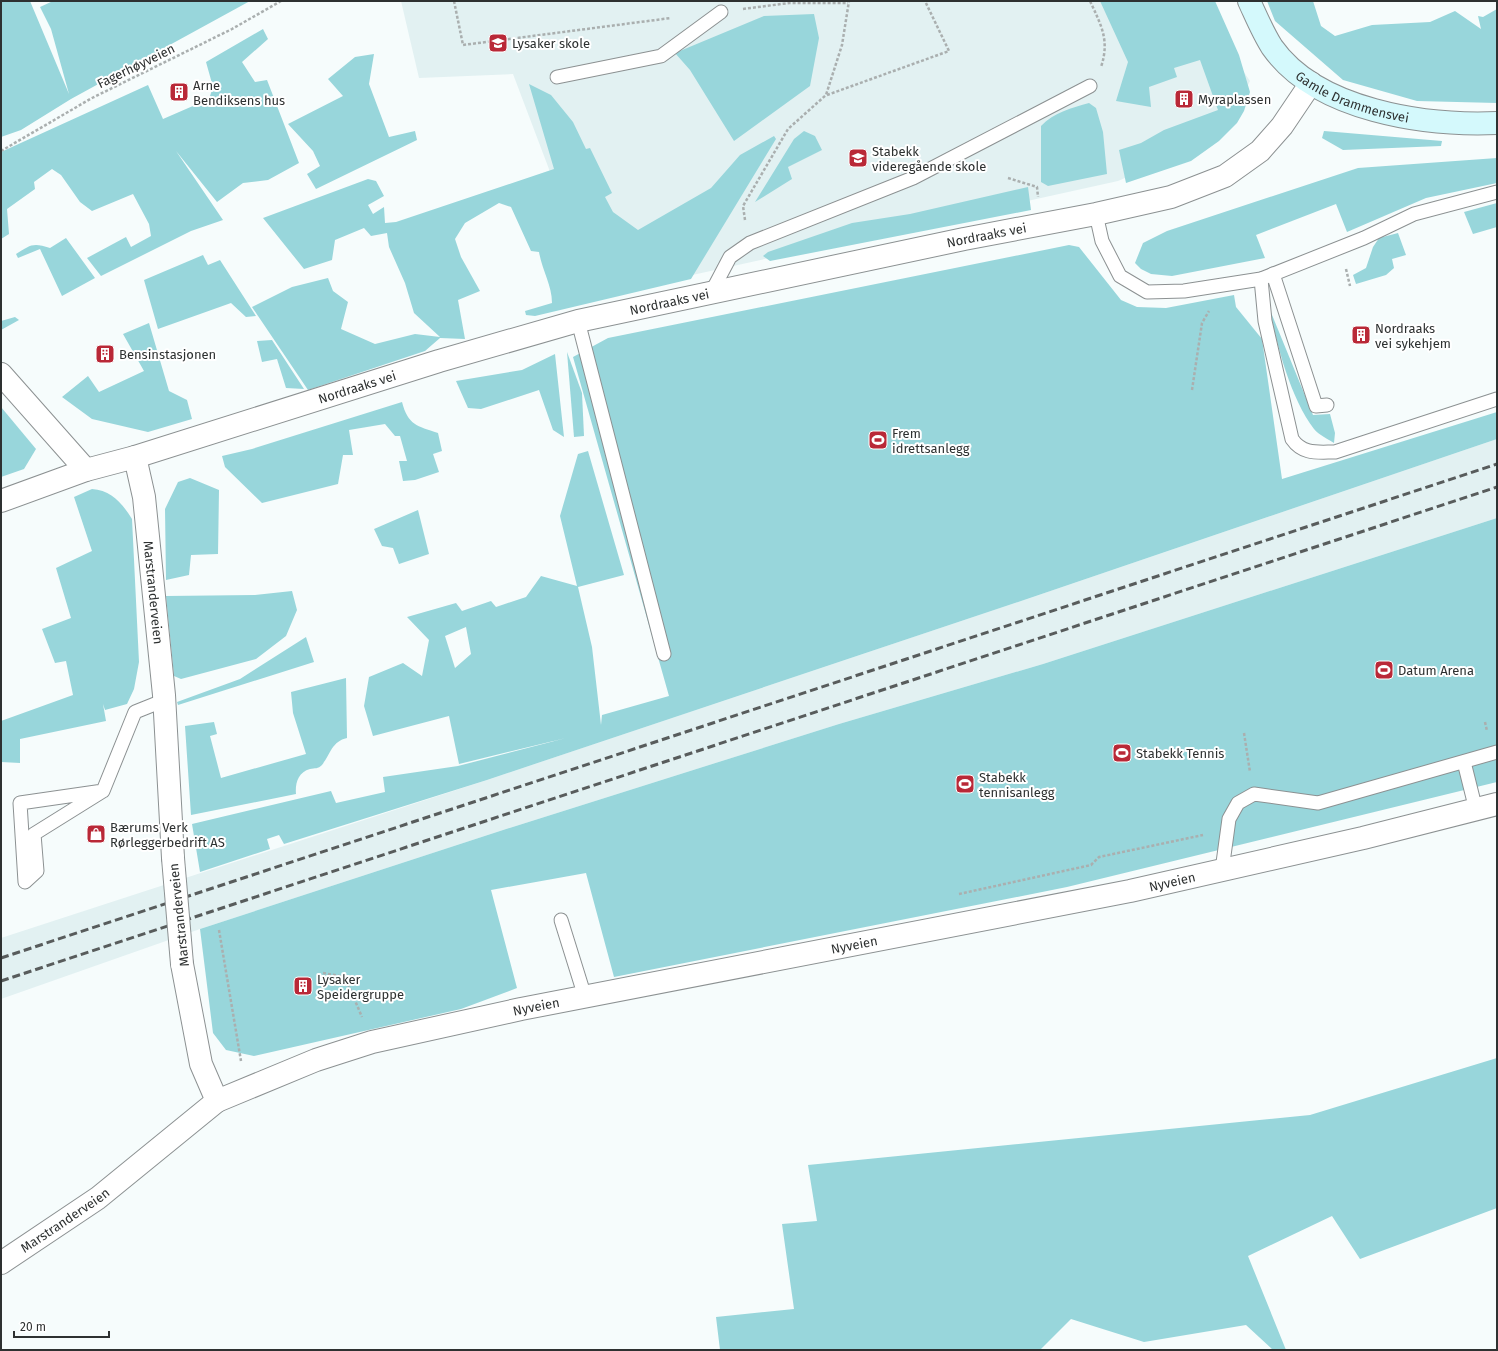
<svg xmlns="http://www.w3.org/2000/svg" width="1498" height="1351" viewBox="0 0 1498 1351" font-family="'Fira Sans',sans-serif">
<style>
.built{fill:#e2f1f2}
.green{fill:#98d6db;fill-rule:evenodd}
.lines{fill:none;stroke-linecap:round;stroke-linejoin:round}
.service-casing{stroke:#8c9192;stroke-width:15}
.minor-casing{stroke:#8c9192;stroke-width:24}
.secondary-casing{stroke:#8c9192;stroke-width:24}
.path{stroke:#aaafaf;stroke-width:2.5;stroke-dasharray:3 2;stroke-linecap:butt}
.service{stroke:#fff;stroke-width:13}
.minor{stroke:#fff;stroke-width:22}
.secondary{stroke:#d4f9fc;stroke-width:22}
.rail{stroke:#585c5c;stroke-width:3;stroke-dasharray:8 4;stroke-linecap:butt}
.minor-bridge-casing{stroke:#8c9192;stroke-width:24;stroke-linecap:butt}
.minor-bridge{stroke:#fff;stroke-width:22}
.labels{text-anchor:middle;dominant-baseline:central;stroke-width:4;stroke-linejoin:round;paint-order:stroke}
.poi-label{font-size:13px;fill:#2e3131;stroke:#fff;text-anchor:start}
.street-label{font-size:13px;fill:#2e3131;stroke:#fff}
</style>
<rect width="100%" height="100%" fill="#f6fcfc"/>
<!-- built -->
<g class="built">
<polygon points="401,1 1196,1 1250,81 1223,135 1118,181 597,296 513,74 419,78"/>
<polygon points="1497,439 1497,518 1043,664 839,724 500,831 200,929 1,999 1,938 487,780 1015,603"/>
</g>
<!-- green -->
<g class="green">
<polygon points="1,1 30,1 69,94 51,29 40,7 53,1 250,1 71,99 21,130 1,137"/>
<polygon points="1100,1 1215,1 1239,55 1250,92 1244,111 1237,123 1219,141 1191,161 1126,183 1119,150 1141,143 1164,130 1218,110 1200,60 1174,68 1177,77 1149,87 1151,107 1116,101 1128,62"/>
<polygon points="1267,1 1313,1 1321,26 1335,36 1372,25 1430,22 1455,11 1481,29 1478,16 1483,17 1497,9 1497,103 1417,101 1343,80 1275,21"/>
<polygon points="814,14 819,38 810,86 734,141 690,70 675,53 764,16"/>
<polygon points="263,29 268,39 242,62 255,82 267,80 299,163 268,180 243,183 217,202 176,151 223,220 191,231 101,276 87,258 126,237 131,247 151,236 149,224 133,194 92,211 80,202 61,175 52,169 34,182 35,189 7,209 9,234 1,239 1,152 148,85 163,119 209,99 213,87 206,62"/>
<polygon points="374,54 369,84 389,137 415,131 417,140 316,189 307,174 320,166 313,151 288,124 343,96 328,79 355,57"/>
<path d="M 529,84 L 551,95 L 573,122 L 586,149 L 590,148 L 612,193 L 605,197 L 613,212 L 638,230 L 711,188 L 740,155 L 774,136 L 776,139 L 691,279 L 535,316 L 526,315 L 525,311 L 552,303 C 552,285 542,270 539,252 L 531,251 L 511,207 L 499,203 L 465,223 L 455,239 L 461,257 L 480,291 L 458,300 L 465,339 L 440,338 L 425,351 L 308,390 L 252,307 L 292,287 L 328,278 L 333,291 L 348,302 L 341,329 L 375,344 L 415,334 L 440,337 L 414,313 L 405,283 L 389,247 L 387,233 L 371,236 L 364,228 L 335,240 L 332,260 L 304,269 L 263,218 L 368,179 L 376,181 L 384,196 L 368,205 L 373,214 L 384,207 L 385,223 L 396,222 L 554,169 Z"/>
<path d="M 1089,103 L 1096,108 L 1103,132 L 1107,174 L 1048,186 L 1041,182 L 1041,126 C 1054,112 1072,108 1089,103 Z"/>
<polygon points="804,131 815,136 822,150 788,167 792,179 755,202 794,139"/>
<polygon points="1324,131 1442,141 1441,146 1343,150 1322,138"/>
<polygon points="1497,158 1497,183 1426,198 1347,232 1336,204 1256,235 1265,258 1172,276 1151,274 1141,269 1135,263 1143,243 1167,231 1358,168"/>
<polygon points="1028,187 1031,210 770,261 763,256 768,252 852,223 910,214"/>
<polygon points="1497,203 1497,227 1473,234 1464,212"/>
<polygon points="1398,233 1406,255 1392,259 1394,268 1386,275 1356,284 1353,275 1366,268 1373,247 1379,238"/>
<path d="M 66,238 L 95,278 L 62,296 L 40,249 L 18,258 L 16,254 C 30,245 33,242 50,248 Z"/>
<path d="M 1069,245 L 1079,247 L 1121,300 L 1137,307 L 1166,308 L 1234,295 L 1236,307 L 1262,339 L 1282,479 L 1497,412 L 1497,439 L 1015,603 L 487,780 L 284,844 L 279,835 L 267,839 L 270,849 L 200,872 L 192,824 L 331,791 L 336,803 L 385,792 L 383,777 L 458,766 L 566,738 L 459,764 L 449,716 L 373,736 L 364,706 L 369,677 L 403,663 L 422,676 L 429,640 L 407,617 L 456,603 L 462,611 L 491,601 L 496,607 L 526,597 L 541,576 L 577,586 L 560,516 L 578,454 L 588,451 L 624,575 L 578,587 L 592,647 L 601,725 L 602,715 L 669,696 L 573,357 L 608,338 ZM 466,627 L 471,654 L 455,668 L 445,636 Z"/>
<polygon points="203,255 208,265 220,260 256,316 246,317 231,303 158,329 144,280"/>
<path d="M 1270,310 L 1313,415 L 1330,414 L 1335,433 L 1334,443 C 1328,439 1319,435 1314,429 C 1291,399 1277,346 1270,310 Z"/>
<polygon points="15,317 19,320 1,330 1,321"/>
<polygon points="149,323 169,391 187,400 192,419 148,432 92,419 62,397 88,376 99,392 144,371 123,334"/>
<polygon points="272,340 304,389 286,388 277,359 262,362 257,341"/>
<polygon points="567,352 582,393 584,436 574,437"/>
<polygon points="555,354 564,437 553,430 539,390 481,409 468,408 456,381 522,370"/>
<path d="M 402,402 C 408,425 417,426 438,433 L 442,451 L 433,454 L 439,472 L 415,480 L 403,481 L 399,461 L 407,461 L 400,436 L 395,436 L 385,424 L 349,430 L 353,455 L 343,455 L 338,484 L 262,503 L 225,467 L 222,456 L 252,449 Z"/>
<polygon points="1,407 36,449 24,469 1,477"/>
<polygon points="190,478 219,490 218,554 191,555 189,575 166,580 165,509 178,482"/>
<path d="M 92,489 C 111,490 122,503 132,519 L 139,662 L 134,689 L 127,704 L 105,710 L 103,704 L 106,721 L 20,739 L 20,763 L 1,762 L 1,721 L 73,695 L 66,661 L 55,663 L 42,629 L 71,618 L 56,568 L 92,551 L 74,497 Z"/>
<polygon points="418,510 429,554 399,564 393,548 382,546 374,529"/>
<polygon points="1497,518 1497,782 1067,887 614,977 586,873 491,890 517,988 461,1009 254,1056 226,1050 213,1033 200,929 500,831 839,724 1043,664"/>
<polygon points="292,591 297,610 286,636 256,659 181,679 174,676 166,596 255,595"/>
<polygon points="306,637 314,662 178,705 177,702 240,679"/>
<path d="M 346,678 L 347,738 C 332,741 330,755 322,765 C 318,769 315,768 310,769 C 298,772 295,784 296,794 L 191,815 L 185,726 L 214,722 L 217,734 L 210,736 L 221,778 L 306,754 L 293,713 L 291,692 Z"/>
<polygon points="1497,1058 1497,1208 1360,1259 1332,1216 1248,1256 1286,1350 1273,1350 1246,1325 1144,1342 1071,1319 1040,1350 720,1350 716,1317 794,1309 782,1224 817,1221 808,1165 1310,1115"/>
</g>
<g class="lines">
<defs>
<g id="service">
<polyline points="557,77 661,56 721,12"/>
<polyline points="1096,214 1102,241 1120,276 1147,292 1184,291 1261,279 1364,238 1414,214 1497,192"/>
<polyline points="1273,274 1316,406 1327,405"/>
<path d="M 1261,279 L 1265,321 L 1292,439 C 1303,455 1318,452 1335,452 L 1497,399"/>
<polyline points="711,293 730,257 750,243 913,178 1090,86"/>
<polyline points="578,321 664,654"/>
<polyline points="1464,762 1476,810"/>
<polyline points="103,791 34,834 37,871 25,882 20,803 103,791 135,712 165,700"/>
<polyline points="1222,870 1229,819 1238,803 1254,794 1318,803 1497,752"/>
<polyline points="561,920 585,997"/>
</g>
<g id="minor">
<polyline points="1,374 86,470"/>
<path id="s1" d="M 135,457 L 144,497 L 164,695 L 173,858"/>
<path id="s2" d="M 1,501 L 86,470 L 135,457 L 439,361 L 578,321 L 964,239 L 1096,214 L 1171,197 L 1225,176 L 1260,151 L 1282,126 L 1311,83"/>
<path id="s3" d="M 217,1101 L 316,1060 L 372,1042 L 521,1009 L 1130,891 L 1363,838 L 1497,804"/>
<path id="s4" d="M 1,1263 L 98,1198 L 217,1101 L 201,1064 L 182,964"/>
</g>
<g id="secondary">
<path id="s5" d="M 1249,1 C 1256,16 1263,33 1272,47 C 1317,111 1425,126 1497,123"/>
</g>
</defs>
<!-- service casing -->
<use href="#service" class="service-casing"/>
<!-- minor casing -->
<use href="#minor" class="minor-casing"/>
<!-- secondary casing -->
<use href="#secondary" class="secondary-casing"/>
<!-- path -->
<g class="path">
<polyline points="454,1 463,45 671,18"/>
<path d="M 1090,1 C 1101,25 1110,40 1101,67"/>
<polyline points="743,9 789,3 848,3"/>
<polyline points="827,95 949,51 925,1"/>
<polyline points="1,151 92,98 232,29 281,1"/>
<polyline points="1008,178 1037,187 1038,197"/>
<polyline points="745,220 743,206 788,129 826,95 842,45 849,1"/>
<polyline points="1346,269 1350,286"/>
<polyline points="1192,390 1202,323 1209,311"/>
<polyline points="1485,722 1487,731"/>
<polyline points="1244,733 1250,772"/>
<polyline points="959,894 1091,865 1099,857 1203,835"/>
<polyline points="219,930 241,1061"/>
<polyline points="323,973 345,977 362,1017"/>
</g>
<!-- service -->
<use href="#service" class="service"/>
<!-- minor -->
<use href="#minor" class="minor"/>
<!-- secondary -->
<use href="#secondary" class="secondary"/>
<!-- rail -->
<g class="rail">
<polyline points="1,958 1497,464"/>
<polyline points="1,981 1497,487"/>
</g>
<defs>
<polyline id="minor-bridge" points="173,858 182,964"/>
</defs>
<!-- minor-bridge casing -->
<use href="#minor-bridge" class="minor-bridge-casing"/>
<!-- minor-bridge -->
<use href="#minor-bridge" class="minor-bridge"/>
</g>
<!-- icons -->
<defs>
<symbol id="school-square" viewBox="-11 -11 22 22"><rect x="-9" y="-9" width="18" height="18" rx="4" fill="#b92837" stroke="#fff"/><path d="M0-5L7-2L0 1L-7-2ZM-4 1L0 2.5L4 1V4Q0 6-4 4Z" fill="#fff"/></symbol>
<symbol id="building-square" viewBox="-11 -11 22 22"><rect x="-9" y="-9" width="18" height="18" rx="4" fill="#b92837" stroke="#fff"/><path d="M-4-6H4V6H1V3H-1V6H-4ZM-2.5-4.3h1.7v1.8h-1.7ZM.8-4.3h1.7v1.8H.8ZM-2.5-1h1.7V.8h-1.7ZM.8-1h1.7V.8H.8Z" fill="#fff"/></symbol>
<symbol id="stadium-square" viewBox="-11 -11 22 22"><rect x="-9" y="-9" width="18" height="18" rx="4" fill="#b92837" stroke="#fff"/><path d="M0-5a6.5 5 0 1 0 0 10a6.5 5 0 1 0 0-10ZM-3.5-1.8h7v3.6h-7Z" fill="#fff"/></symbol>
<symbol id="shop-square" viewBox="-11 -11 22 22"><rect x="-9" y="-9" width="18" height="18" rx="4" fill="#b92837" stroke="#fff"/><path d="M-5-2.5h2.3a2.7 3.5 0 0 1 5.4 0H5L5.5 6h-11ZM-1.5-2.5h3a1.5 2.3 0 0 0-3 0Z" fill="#fff"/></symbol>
</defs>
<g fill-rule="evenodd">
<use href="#school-square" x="487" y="32" width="22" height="22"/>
<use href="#building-square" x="168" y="81" width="22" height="22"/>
<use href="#building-square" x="1173" y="88" width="22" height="22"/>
<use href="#school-square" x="847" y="147" width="22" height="22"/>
<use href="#building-square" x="1350" y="324" width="22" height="22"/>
<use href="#building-square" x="94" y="343" width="22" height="22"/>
<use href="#stadium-square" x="867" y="429" width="22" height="22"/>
<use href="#stadium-square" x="1373" y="659" width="22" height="22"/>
<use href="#stadium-square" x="1111" y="742" width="22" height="22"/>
<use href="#stadium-square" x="954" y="773" width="22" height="22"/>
<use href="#shop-square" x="85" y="823" width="22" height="22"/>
<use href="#building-square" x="292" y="975" width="22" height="22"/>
</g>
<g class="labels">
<!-- poi labels -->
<g class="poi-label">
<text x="512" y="43">Lysaker skole</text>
<text x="193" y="85">Arne<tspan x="193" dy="15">Bendiksens hus</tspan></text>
<text x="1198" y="99">Myraplassen</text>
<text x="872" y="151">Stabekk<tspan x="872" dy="15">videregående skole</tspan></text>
<text x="1375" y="328">Nordraaks<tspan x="1375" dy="15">vei sykehjem</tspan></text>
<text x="119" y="354">Bensinstasjonen</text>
<text x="892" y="433">Frem<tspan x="892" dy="15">idrettsanlegg</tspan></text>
<text x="1398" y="670">Datum Arena</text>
<text x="1136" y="753">Stabekk Tennis</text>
<text x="979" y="777">Stabekk<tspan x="979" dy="15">tennisanlegg</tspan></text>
<text x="110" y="827">Bærums Verk<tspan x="110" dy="15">Rørleggerbedrift AS</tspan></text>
<text x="317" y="979">Lysaker<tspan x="317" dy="15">Speidergruppe</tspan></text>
</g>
<!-- street labels -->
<g class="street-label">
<text transform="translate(136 66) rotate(-26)">Fagerhøyveien</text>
<text stroke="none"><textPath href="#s5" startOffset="149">Gamle Drammensvei</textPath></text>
<text stroke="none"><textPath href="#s2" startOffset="1022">Nordraaks vei</textPath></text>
<text stroke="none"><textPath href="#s2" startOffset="698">Nordraaks vei</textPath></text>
<text stroke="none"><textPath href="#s2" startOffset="374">Nordraaks vei</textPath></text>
<text stroke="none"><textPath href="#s1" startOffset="137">Marstranderveien</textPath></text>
<text stroke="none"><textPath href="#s3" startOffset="982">Nyveien</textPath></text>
<text transform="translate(179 915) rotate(-96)">Marstranderveien</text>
<text stroke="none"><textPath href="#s3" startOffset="658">Nyveien</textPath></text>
<text stroke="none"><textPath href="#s3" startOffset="334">Nyveien</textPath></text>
<text stroke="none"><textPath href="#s4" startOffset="77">Marstranderveien</textPath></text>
</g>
</g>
<!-- border -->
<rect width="1498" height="1351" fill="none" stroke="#2e3131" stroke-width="4"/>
<!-- scale -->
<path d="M14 1331v6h95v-6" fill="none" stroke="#2e3131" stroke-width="2"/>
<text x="20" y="1331" font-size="12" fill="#2e3131" stroke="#ffffff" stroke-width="3" paint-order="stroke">20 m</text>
</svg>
